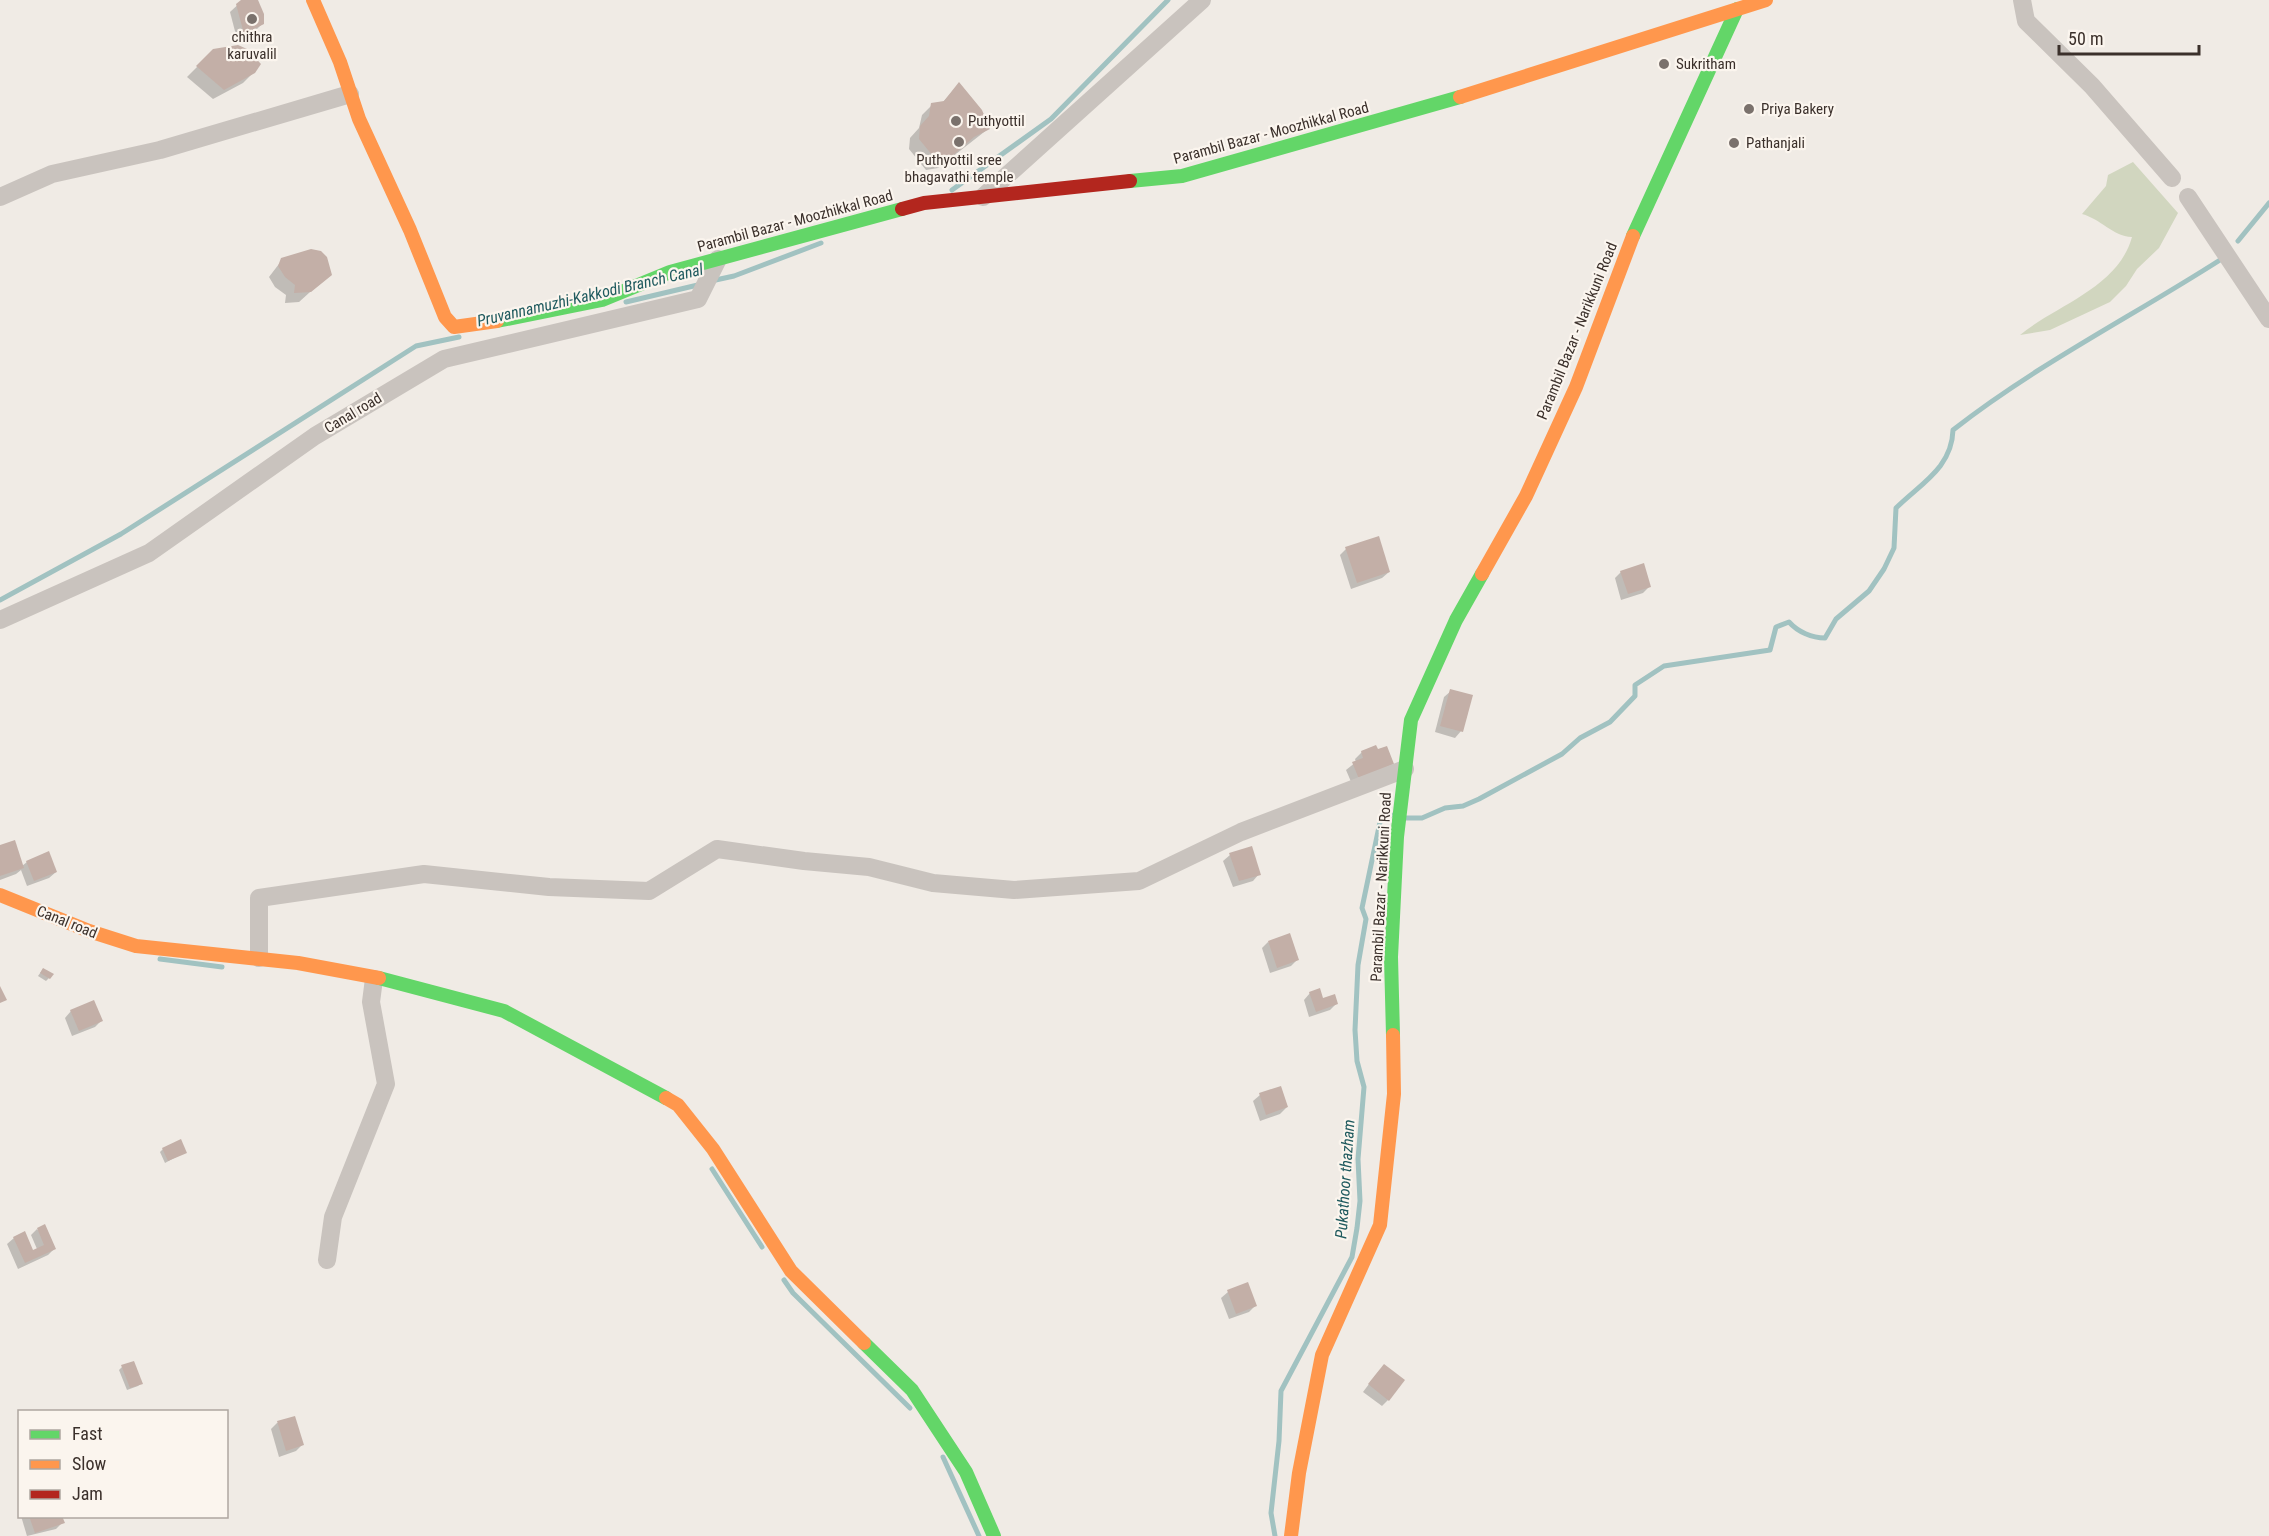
<svg xmlns="http://www.w3.org/2000/svg" width="2269" height="1536" viewBox="0 0 2269 1536" font-family="'Roboto Condensed',sans-serif">
<style>
.green{fill:#d1d6bf}
.shadow{fill:#0003}
.lines{fill:none;stroke-linecap:round;stroke-linejoin:round}
.stream{stroke:#a1c2c1;stroke-width:5}
.building{fill:#c3afa7}
.street{stroke:#c9c3be;stroke-width:18}
.fast{stroke:#63d668;stroke-width:14}
.slow{stroke:#ff974d;stroke-width:14}
.jam{stroke:#b3261e;stroke-width:14}
.poi-dot{fill:#7a716c;stroke:#fbf5ee;stroke-width:2}
.labels{text-anchor:middle;dominant-baseline:central;stroke-width:4.5;stroke-linejoin:round;paint-order:stroke}
.poi-label{font-size:15px;fill:#3b302b;stroke:#fbf5ee;text-anchor:start}
.street-label{font-size:15px;fill:#3b302b;stroke:#fbf5ee}
.water-label{font-size:16px;font-style:italic;fill:#1f5a5e;stroke:#fbf5ee}
</style>
<rect width="100%" height="100%" fill="#f0ebe5"/>
<!-- green -->
<path class="green" d="M 2133,162 L 2178,213 L 2159,248 L 2137,269 L 2126,286 L 2110,302 L 2050,330 L 2020,335 C 2056,305 2118,288 2132,237 C 2112,236 2101,219 2082,214 L 2106,186 L 2108,175 Z"/>
<!-- shadow -->
<g class="shadow">
<polygon points="243,0 257,0 262,24 255,31 237,39 230,12"/>
<polygon points="214,50 254,72 243,83 213,99 187,77"/>
<polygon points="959,84 988,129 938,168 926,170 909,149 910,138 919,128 922,115 932,105 942,103"/>
<polygon points="282,260 330,274 299,302 285,303 286,295 275,287 269,277"/>
<polygon points="1346,549 1389,572 1382,578 1351,589 1340,555"/>
<polygon points="1621,572 1650,586 1643,593 1621,600 1615,578"/>
<polygon points="1451,691 1461,731 1455,738 1435,732 1444,697"/>
<polygon points="1386,748 1352,784 1346,770 1356,762 1355,759 1362,752"/>
<polygon points="0,847 22,866 27,862 56,872 49,878 27,886 21,870 16,874 0,880"/>
<polygon points="1230,855 1259,874 1253,881 1233,887 1223,861"/>
<polygon points="1268,942 1298,959 1291,966 1270,973 1262,948"/>
<polygon points="43,969 49,978 46,981 38,976"/>
<polygon points="1310,993 1322,1000 1336,1004 1330,1010 1309,1017 1304,1000"/>
<polygon points="71,1011 101,1021 95,1027 72,1036 65,1018"/>
<polygon points="1260,1095 1287,1107 1280,1114 1260,1121 1253,1101"/>
<polygon points="163,1149 185,1152 165,1163 160,1152"/>
<polygon points="37,1229 54,1249 48,1255 18,1269 7,1244 14,1238 32,1252 37,1249 31,1235"/>
<polygon points="1247,1284 1256,1305 1249,1312 1229,1319 1221,1298 1228,1292"/>
<polygon points="122,1367 141,1383 138,1386 127,1390 119,1370"/>
<polygon points="1378,1372 1388,1400 1382,1406 1363,1392"/>
<polygon points="294,1418 302,1445 296,1451 279,1457 271,1429 277,1423"/>
<polygon points="21,1516 61,1516 63,1522 56,1529 27,1536"/>
</g>
<g class="lines">
<!-- stream -->
<g class="stream">
<polyline points="952,190 1051,119 1168,0"/>
<polyline points="2238,241 2269,203"/>
<polyline points="711,281 734,276 821,243"/>
<polyline points="626,302 702,284"/>
<polyline points="0,600 121,534 416,346 459,337"/>
<path d="M 1405,818 L 1422,818 L 1445,808 L 1463,806 L 1479,799 L 1562,754 L 1580,738 L 1610,722 L 1635,696 L 1635,685 L 1664,666 L 1770,650 L 1776,627 L 1789,622 C 1798,632 1812,638 1825,638 L 1836,619 L 1869,591 L 1884,569 L 1894,548 L 1896,508 C 1920,484 1952,468 1953,430 C 2036,365 2131,317 2220,260"/>
<polyline points="160,959 222,967"/>
<polyline points="712,1169 762,1247"/>
<polyline points="784,1280 793,1293 910,1408"/>
<polyline points="943,1457 979,1536"/>
<polyline points="1275,1536 1271,1513 1279,1441 1281,1391 1352,1257 1357,1228 1360,1201 1358,1159 1364,1087 1357,1061 1355,1030 1358,965 1366,919 1362,908 1380,822 1391,815"/>
</g>
</g>
<!-- building -->
<g class="building">
<polygon points="241,0 258,0 264,14 264,24 244,34 236,4"/>
<polygon points="238,45 247,49 261,64 255,73 224,90 196,66 213,49"/>
<polygon points="959,82 982,110 990,129 974,137 950,158 937,161 919,139 920,126 929,116 931,103 944,101"/>
<polygon points="311,249 321,251 327,257 332,275 311,292 294,293 295,285 285,277 278,266 281,258"/>
<polygon points="1379,536 1390,572 1357,583 1345,547"/>
<polygon points="1644,563 1651,587 1628,594 1620,571"/>
<polygon points="1450,689 1473,695 1463,732 1440,726"/>
<polygon points="1376,745 1378,749 1387,746 1394,764 1359,779 1352,762 1363,758 1361,751"/>
<polygon points="15,840 24,868 0,876 0,845"/>
<polygon points="1252,846 1261,875 1239,881 1229,853"/>
<polygon points="49,851 57,872 34,881 26,861"/>
<polygon points="1290,933 1299,960 1277,968 1268,941"/>
<polygon points="43,968 54,974 50,979 40,973"/>
<polygon points="0,986 7,1000 0,1003"/>
<polygon points="1320,988 1323,998 1335,994 1338,1004 1316,1012 1309,992"/>
<polygon points="94,1000 103,1021 79,1031 70,1010"/>
<polygon points="1281,1086 1288,1107 1266,1115 1259,1093"/>
<polygon points="181,1139 187,1153 168,1161 162,1148"/>
<polygon points="45,1224 56,1249 25,1263 13,1237 25,1231 33,1250 44,1245 37,1228"/>
<polygon points="1248,1282 1257,1306 1236,1314 1227,1290"/>
<polygon points="134,1361 143,1384 130,1388 121,1365"/>
<polygon points="1384,1364 1405,1380 1389,1401 1368,1384"/>
<polygon points="295,1416 304,1445 286,1451 277,1421"/>
<polygon points="29,1516 62,1516 65,1523 35,1533"/>
</g>
<g class="lines">
<!-- street -->
<g class="street">
<polyline points="2022,0 2026,21 2092,86 2172,178"/>
<polyline points="0,197 52,174 160,150 350,94"/>
<polyline points="983,197 1202,0"/>
<polyline points="2188,197 2269,319"/>
<polyline points="0,620 149,553 315,436 444,359 698,299 718,259"/>
<polyline points="259,958 259,898 424,874 549,887 649,891 717,849 804,861 869,867 933,883 1014,890 1139,881 1241,832 1405,769"/>
<polyline points="327,1260 333,1217 386,1084 371,1002 374,979"/>
</g>
<!-- fast -->
<g class="fast">
<polyline points="1130,181 1182,176 1460,97"/>
<polyline points="1633,236 1737,9"/>
<polyline points="497,321 602,300 670,272 902,209"/>
<polyline points="379,978 504,1011 666,1098"/>
<polyline points="1393,1035 1391,957 1397,837 1411,720 1456,620 1482,574"/>
<polyline points="864,1343 912,1390 966,1472 994,1536"/>
</g>
<!-- slow -->
<g class="slow">
<polyline points="313,0 340,62 359,119 410,230 445,317 454,327 497,321"/>
<polyline points="1460,97 1766,0"/>
<polyline points="1482,574 1526,496 1576,387 1633,236"/>
<polyline points="0,895 89,931 136,946 298,963 379,978"/>
<polyline points="666,1098 678,1105 713,1149 791,1271 864,1343"/>
<polyline points="1291,1536 1299,1473 1322,1355 1380,1225 1394,1094 1393,1035"/>
</g>
<!-- jam -->
<polyline class="jam" points="902,209 924,203 1130,181"/>
</g>
<!-- markers -->
<g class="poi-dot">
<circle cx="252" cy="19" r="6"/>
<circle cx="1664" cy="64" r="6"/>
<circle cx="1749" cy="109" r="6"/>
<circle cx="956" cy="121" r="6"/>
<circle cx="959" cy="142" r="6"/>
<circle cx="1734" cy="143" r="6"/>
</g>
<g class="labels">
<!-- poi labels -->
<g class="poi-label">
<text x="252" y="37" text-anchor="middle">chithra<tspan x="252" dy="17">karuvalil</tspan></text>
<text x="1676" y="64">Sukritham</text>
<text x="1761" y="109">Priya Bakery</text>
<text x="968" y="121">Puthyottil</text>
<text x="1746" y="143">Pathanjali</text>
<text x="959" y="160" text-anchor="middle">Puthyottil sree<tspan x="959" dy="17">bhagavathi temple</tspan></text>
</g>
<!-- street labels -->
<g class="street-label">
<text transform="translate(1271 133) rotate(-15)">Parambil Bazar - Moozhikkal Road</text>
<text transform="translate(795 221) rotate(-15)">Parambil Bazar - Moozhikkal Road</text>
<text transform="translate(1577 331) rotate(-68)">Parambil Bazar - Narikkuni Road</text>
<text transform="translate(353 413) rotate(-31)">Canal road</text>
<text transform="translate(1381 887) rotate(-87)">Parambil Bazar - Narikkuni Road</text>
<text transform="translate(67 922) rotate(22)">Canal road</text>
</g>
<!-- water labels -->
<g class="water-label">
<text transform="translate(590 295) rotate(-13)">Pruvannamuzhi-Kakkodi Branch Canal</text>
<text transform="translate(1345 1179) rotate(-86)">Pukathoor thazham</text>
</g>
</g>
<!-- legend -->
<rect x="18" y="1410" width="210" height="108" fill="#fbf5ee" stroke="#aea6a0" stroke-width="1.5"/>
<rect x="30" y="1430" width="30" height="9" fill="#63d668" stroke="#aea6a0" stroke-width="1.5"/>
<text x="72" y="1440" font-size="18" fill="#3b302b">Fast</text>
<rect x="30" y="1460" width="30" height="9" fill="#ff974d" stroke="#aea6a0" stroke-width="1.5"/>
<text x="72" y="1470" font-size="18" fill="#3b302b">Slow</text>
<rect x="30" y="1490" width="30" height="9" fill="#b3261e" stroke="#aea6a0" stroke-width="1.5"/>
<text x="72" y="1500" font-size="18" fill="#3b302b">Jam</text>
<!-- scale -->
<path d="M2059 45v9h140v-9" fill="none" stroke="#3b302b" stroke-width="3"/>
<text x="2068" y="45" font-size="18" fill="#3b302b" stroke="#fbf5ee" stroke-width="4.5" paint-order="stroke">50 m</text>
</svg>
